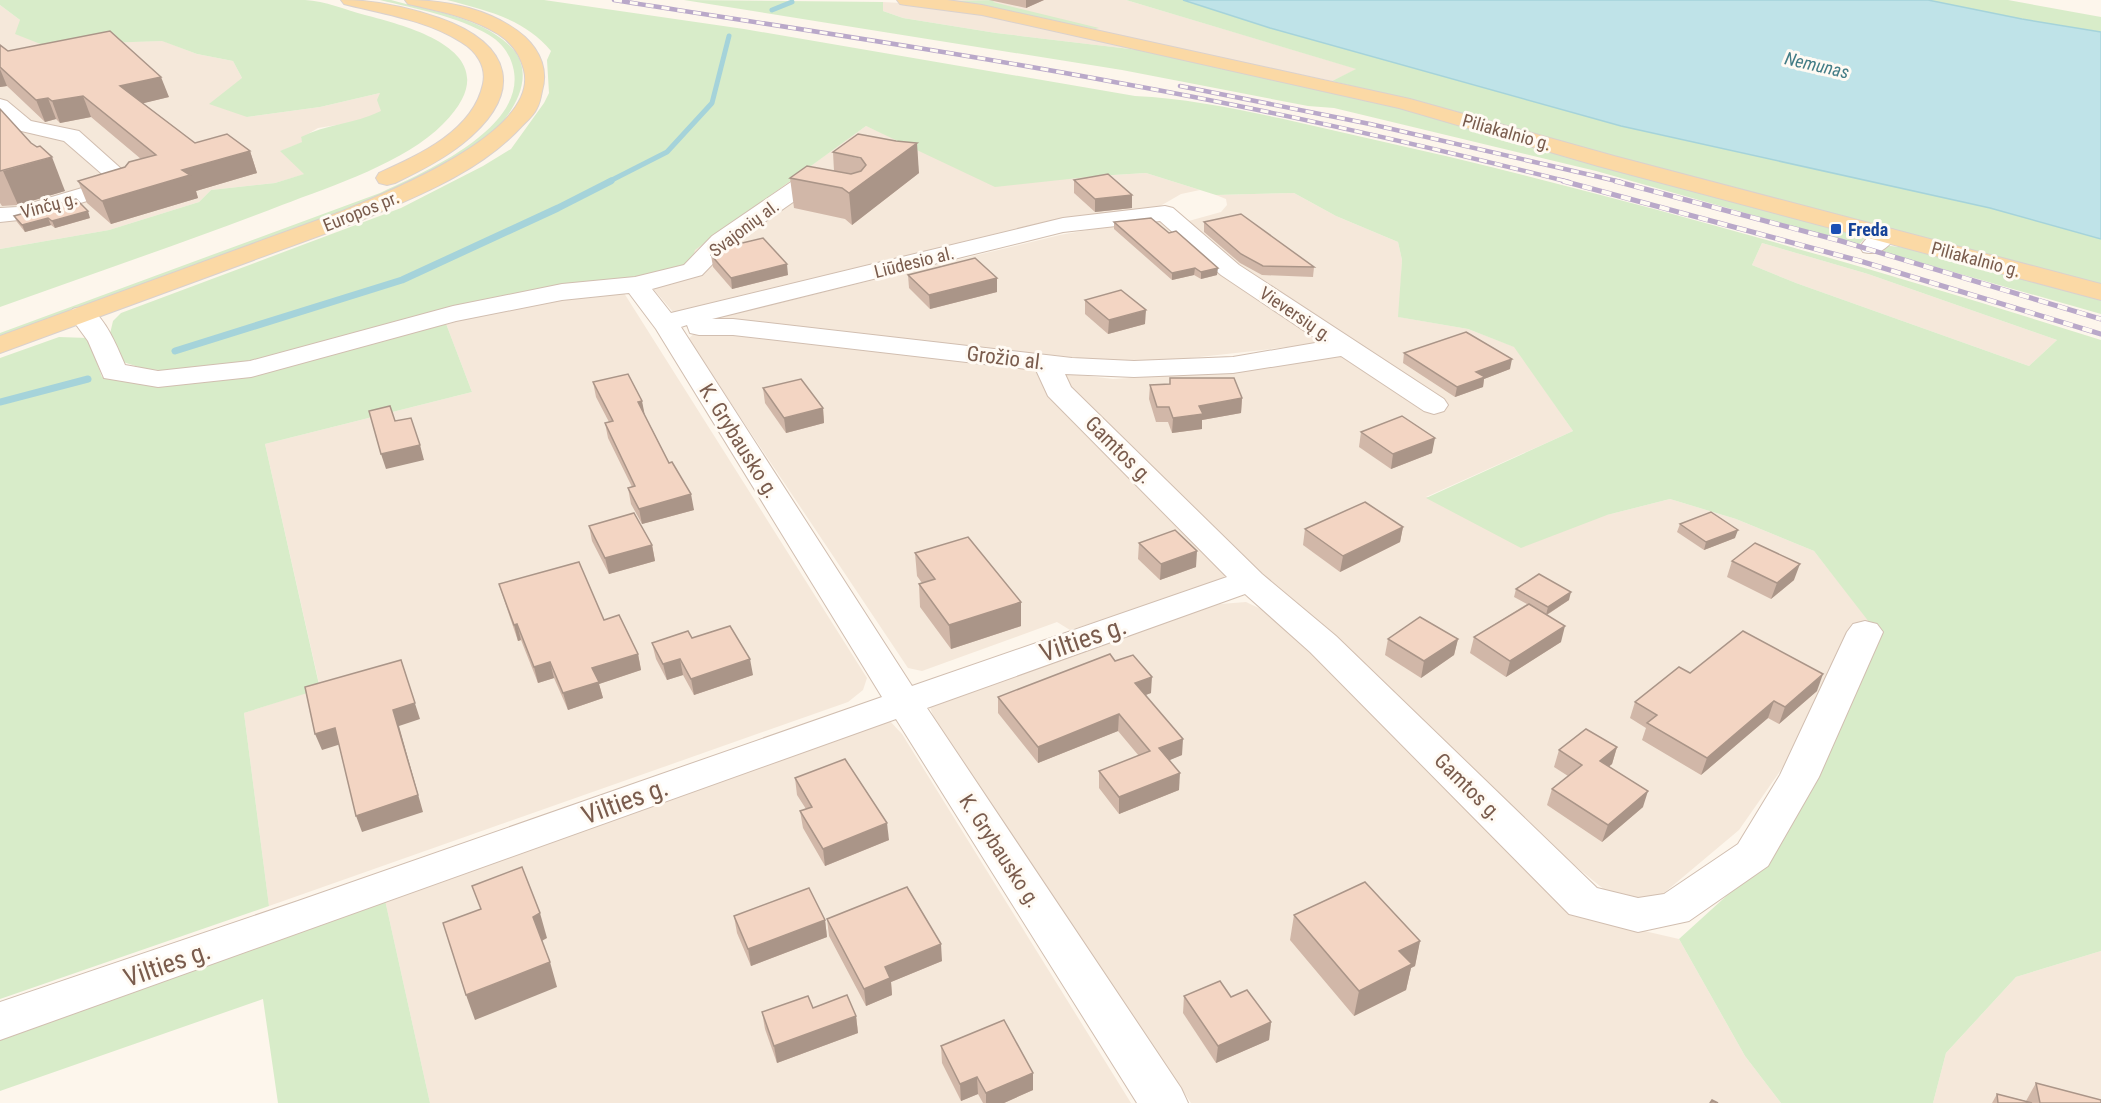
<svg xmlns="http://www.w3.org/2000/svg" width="2101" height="1103" viewBox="0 0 2101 1103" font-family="'Roboto Condensed',sans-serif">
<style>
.residential{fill:#f5e8da}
.green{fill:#d8ecc9;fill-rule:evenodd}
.water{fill:#bfe3e8;stroke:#a5d3da;stroke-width:1.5}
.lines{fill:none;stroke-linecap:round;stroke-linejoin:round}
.stream-far1{stroke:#a5d3da;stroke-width:5}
.stream{stroke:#a5d3da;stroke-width:7}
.minor-casing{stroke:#d1beb0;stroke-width:2}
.major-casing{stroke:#dad1cd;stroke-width:2}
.minor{fill:#fff;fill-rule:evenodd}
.major{fill:#fbd9a5;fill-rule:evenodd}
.rail-far1-casing{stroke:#b9a8c9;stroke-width:4.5}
.rail-casing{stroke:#b9a8c9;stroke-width:5}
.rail-far1{stroke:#fffaf3;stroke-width:3;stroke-dasharray:8;stroke-linecap:butt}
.rail{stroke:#fffaf3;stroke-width:4;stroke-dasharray:10;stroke-linecap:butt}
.wall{fill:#d1b7a8}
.shaded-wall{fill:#aa9588}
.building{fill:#f3d5c3;stroke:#aa9588;stroke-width:1.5}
.transit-dot{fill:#1a4fb4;stroke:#fffaf3;stroke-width:2}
.labels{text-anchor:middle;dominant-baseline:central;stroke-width:6;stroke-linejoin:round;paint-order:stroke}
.far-water-label{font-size:18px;font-style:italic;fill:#437c86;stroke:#fffaf3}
.far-street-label{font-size:18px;fill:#7a5c4d;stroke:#fffaf3}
.far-transit-label{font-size:18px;font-weight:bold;fill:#164399;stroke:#fffaf3;text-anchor:start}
.street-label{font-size:21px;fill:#7a5c4d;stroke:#fffaf3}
.near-street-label{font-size:26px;fill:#7a5c4d;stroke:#fffaf3}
</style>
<rect width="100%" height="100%" fill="#fdf6ec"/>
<!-- residential -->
<g class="residential">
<polygon points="949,0 1126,0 1357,69 1332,81"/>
<polygon points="883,2 936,5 1164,53 996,33 903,18 883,11"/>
<polygon points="0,5 20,20 104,42 163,41 197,54 233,61 242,78 247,117 320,107 380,93 381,112 362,121 318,128 301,138 303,142 281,151 305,174 275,183 211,190 199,202 109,230 0,249"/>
<polygon points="866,126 912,146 1097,176 1146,173 1200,190 1181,194 1155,209 687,314 673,312 644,278 694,250"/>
<polygon points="1294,193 1336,216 1398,242 1402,260 1399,317 1468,329 1515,347 1573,431 1426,497 1607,515 1670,499 1736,519 1814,551 1871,623 1801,741 1739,830 1658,898 1617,900 1519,820 1231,575 1225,582 1070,630 1057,622 922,671 908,668 688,339 695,333 728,332 1113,379 1228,372 1336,353 1422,409 1185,222 1221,212 1227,205 1226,199 1216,195"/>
<polygon points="1159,217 1319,340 1316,344 1163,361 1118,362 709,320 1060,235"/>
<polygon points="1762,243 1868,274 2057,340 2029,366 1796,283 1752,265"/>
<polygon points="624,293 867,678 863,690 848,702 269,906 244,713 320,688 265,444 472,392 445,321 551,302"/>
<polygon points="1246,602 1282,619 1575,915 1679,939 1745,1056 1781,1103 1191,1103 934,718 929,705 1208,605"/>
<polygon points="888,719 902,734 1131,1103 430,1103 385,900"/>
<polygon points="2101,951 2101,1103 1933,1103 1946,1053 2016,977"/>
</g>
<!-- green -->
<g class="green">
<path d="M 0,0 C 69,0 138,0 207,0 C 239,0 273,0 305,0 C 325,1 346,10 365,15 C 420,29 511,56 443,124 C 406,162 332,186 282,205 C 189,241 94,273 0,307 L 0,249 L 109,230 L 199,202 L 211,190 L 275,183 L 304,174 L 280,151 L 302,142 L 301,137 C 326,124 355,124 381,111 L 377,100 L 380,93 L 320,107 L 247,117 L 209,104 L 242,78 L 233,61 L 197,54 L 162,41 L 43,45 L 15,34 L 20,20 L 0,5 Z"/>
<path d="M 380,0 L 391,0 C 430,11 478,16 509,45 C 539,73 514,113 490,135 C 469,154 441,167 416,179 C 368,202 319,221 269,239 C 179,271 90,304 0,337 L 0,333 L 380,193 C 422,173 529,128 513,67 C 510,54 501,42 489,35 C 457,16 416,9 380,0 Z"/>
<path d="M 447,0 L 544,0 L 744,29 L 1135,96 C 1183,98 1231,108 1279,118 C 1336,131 1393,144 1450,157 C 1669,210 1886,272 2101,340 L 2101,951 L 2016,977 L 1946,1053 L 1933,1103 L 1781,1103 L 1745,1056 L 1679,939 L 1766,860 L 1876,631 L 1814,551 L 1736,519 L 1670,499 L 1607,515 L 1521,548 L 1426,498 L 1573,431 L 1514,347 L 1468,329 L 1398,317 L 1402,260 L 1398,242 L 1336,216 L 1294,193 L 1216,195 L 1146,173 L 1097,176 L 995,187 L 866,126 L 695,250 L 689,269 L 255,362 L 174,371 L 145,369 L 123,362 L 109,338 L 113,321 L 121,313 L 401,208 L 483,166 L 511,149 L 544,103 L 549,93 L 547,60 L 551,51 C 525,19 485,10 447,0 ZM 1762,243 L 1868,274 L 2057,340 L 2029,366 L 1796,283 L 1752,265 Z"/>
<polygon points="684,0 883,2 883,11 903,18 996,33 1164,53 1320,86 1865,238 1859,245 1596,171 1334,108 1308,106 1122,70"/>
<polygon points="996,0 993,2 1099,28 1095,29 952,1"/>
<polygon points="1126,0 1183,0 1270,28 1621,126 1990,208 2101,239 2101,286 1656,168 1455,111 1332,81 1356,69"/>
<polygon points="1928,0 2008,0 2101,17 2101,32 2022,19"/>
<polygon points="1883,245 1915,249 2101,299 2101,314 1876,250"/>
<polygon points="445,321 472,392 265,444 320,689 244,713 269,906 0,999 0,358 59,337 88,338 102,377 154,383"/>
<polygon points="385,900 430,1103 278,1103 263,999 0,1091 0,1034"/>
</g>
<!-- water -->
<polygon class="water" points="1183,0 1928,0 2022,19 2101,32 2101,239 1990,208 1621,126 1270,28"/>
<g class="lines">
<!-- stream-far1 -->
<g class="stream-far1">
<polyline points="772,10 792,2"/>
<polyline points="608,182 667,152 712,103 729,36"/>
</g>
<!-- stream -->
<g class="stream">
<polyline points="175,351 402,280 558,208 611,181"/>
<polyline points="0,402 88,379"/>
</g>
<defs>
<g id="minor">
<polygon points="0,99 7,101 31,121 79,131 136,182 133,187 28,219 0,222 0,208 18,207 109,180 64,141 17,130 0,116"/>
<path d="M 802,178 L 841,186 L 844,191 L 841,196 L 833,198 L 806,193 L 730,246 L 702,275 L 652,289 L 671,313 L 1063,218 L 1165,206 L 1173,208 L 1239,265 L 1444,399 L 1448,405 L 1444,411 L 1434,414 L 1424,411 L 1341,356 L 1233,373 L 1134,377 L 1065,374 L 1071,387 L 1262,574 L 1336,636 L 1597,888 L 1638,898 L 1664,894 L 1738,844 L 1780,775 L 1847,632 L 1853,624 L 1865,621 L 1877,624 L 1883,632 L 1819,777 L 1768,866 L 1689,921 L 1638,932 L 1569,914 L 1310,652 L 1245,594 L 927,708 L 1181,1088 L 1188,1103 L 1137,1103 L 896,719 L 0,1040 L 0,1002 L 298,901 L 882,697 L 656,329 L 629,293 L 562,300 L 456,321 L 251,377 L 158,387 L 104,378 L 88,341 L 69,315 L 73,309 C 79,308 86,306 92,310 C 107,321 118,349 125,365 L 158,371 L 250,361 L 453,306 L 562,284 L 635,277 L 684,265 L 712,236 L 794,180 ZM 1160,221 L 1221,275 L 1321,342 L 1233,357 L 1134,361 L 1072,358 L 733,319 L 712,319 L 1063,232 ZM 687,325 L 690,333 L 699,335 L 733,335 L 1036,370 L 1048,396 L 1227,577 L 912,686 L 681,327 Z"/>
<path d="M 1885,228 L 1894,230 L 1897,235 C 1888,248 1879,256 1863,252 L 1860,247 C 1866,238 1874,230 1885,228 Z"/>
</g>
<g id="major">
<path d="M 341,0 C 375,0 407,7 439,18 C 514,44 525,94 462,144 C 442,160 418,172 395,183 L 387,185 L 379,183 L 376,178 L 379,173 C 419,155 473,131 483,84 C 487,66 476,51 461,42 C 427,20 383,14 344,4 Z"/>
<path d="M 405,0 C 447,0 493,9 525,37 C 541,52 548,71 542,91 C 541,96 540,103 537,108 C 534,115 527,121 522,126 C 479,173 415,197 357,222 L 0,353 L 0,336 L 340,212 C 385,193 540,133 524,70 C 520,54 512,43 498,34 C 471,17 438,11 408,4 Z"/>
<polygon points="897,0 947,0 982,5 1410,99 1614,156 2101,284 2101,300 1598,166 1399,108 982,15 906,5 900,4"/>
</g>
</defs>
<!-- minor casing -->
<use href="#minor" class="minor-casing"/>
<!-- major casing -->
<use href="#major" class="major-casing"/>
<!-- minor -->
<use href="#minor" class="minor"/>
<!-- major -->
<use href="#major" class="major"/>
<defs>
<g id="rail-far1">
<path d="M 614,0 C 785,27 955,52 1125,84 C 1274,111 1422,145 1569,182"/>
<polyline points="1180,86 1370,124 1621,182"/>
</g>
<g id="rail">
<polyline points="1563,181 1860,261 2101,334"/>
<polyline points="1615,181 1841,241 2101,319"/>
</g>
</defs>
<!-- rail-far1 casing -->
<use href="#rail-far1" class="rail-far1-casing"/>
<!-- rail casing -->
<use href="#rail" class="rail-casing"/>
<!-- rail-far1 -->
<use href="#rail-far1" class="rail-far1"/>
<!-- rail -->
<use href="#rail" class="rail"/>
</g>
<!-- wall -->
<g class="wall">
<polygon points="989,0 1044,0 1026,8"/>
<polygon points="0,45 8,51 169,97 143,103 195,143 250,151 257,173 196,191 198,198 111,224 87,203 78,181 125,167 141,159 91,117 60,123 56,119 45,122 7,86 0,87"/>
<polygon points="0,109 65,191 18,205 2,206 0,203"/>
<polygon points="833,152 919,173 852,225 845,219 794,208 790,178 834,171"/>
<polygon points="1074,180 1132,195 1132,208 1095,212 1074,193"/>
<polygon points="14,216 90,218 55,228 51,225 25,232 17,222"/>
<polygon points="1114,222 1169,233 1217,275 1201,279 1194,275 1172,280 1114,229"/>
<polygon points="1204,222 1314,267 1313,277 1262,275 1240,263 1204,232"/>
<polygon points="711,255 788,275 732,289 713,267"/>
<polygon points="908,275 997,292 930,309 909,288"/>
<polygon points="1085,300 1145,324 1108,334 1085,314"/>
<polygon points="1404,353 1510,369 1484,379 1483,387 1455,397 1403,363"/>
<polygon points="593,382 645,416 694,510 642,524 631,504 628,488 632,487 608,438 605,423 609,422 596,397"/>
<polygon points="1150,385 1242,398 1241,413 1202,420 1202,429 1172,433 1168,422 1156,422 1149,399"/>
<polygon points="763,388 823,408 824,423 786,433 765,403"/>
<polygon points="1361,432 1432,453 1391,469 1359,447"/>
<polygon points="1680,524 1735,538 1704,550 1677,532"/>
<polygon points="589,526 652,545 655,561 609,574 592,541"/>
<polygon points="1403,527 1400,542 1340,572 1303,545 1305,529"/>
<polygon points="1139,543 1196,567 1160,580 1138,559"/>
<polygon points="915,553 1021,602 1021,626 951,649 920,607 919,584 922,583 917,576"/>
<polygon points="1732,561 1794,580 1771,599 1727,577"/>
<polygon points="499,584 638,654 641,670 599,684 603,698 568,710 554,678 538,683 521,640 518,641 504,600"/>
<polygon points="1516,589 1569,600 1547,615 1561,642 1506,677 1470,653 1474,637 1527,604 1514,597"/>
<polygon points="692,638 753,675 694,695 683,675 667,680 656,659 652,643"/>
<polygon points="1388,639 1458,639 1454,655 1421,678 1385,655"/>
<polygon points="1115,661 1151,693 1146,695 1182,755 1169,760 1179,790 1119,814 1099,788 1099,771 1139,756 1118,731 1038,763 998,713 998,697"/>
<polygon points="1690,673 1817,691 1779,724 1768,718 1701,775 1642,740 1646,728 1630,718 1635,702"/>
<polygon points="1617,747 1612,764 1609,766 1643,807 1602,842 1547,805 1552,789 1568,776 1554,767 1559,750"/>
<polygon points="795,778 889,840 825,866 803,828 800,811 806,809 797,795"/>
<polygon points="1294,915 1420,941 1415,966 1411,968 1406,990 1354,1016 1290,940"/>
<polygon points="734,916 825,920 827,937 751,966 737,933"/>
<polygon points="827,919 942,961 891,982 892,995 866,1006 829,936"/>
<polygon points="1184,996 1231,997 1271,1022 1269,1040 1216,1063 1183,1013"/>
<polygon points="813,1008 856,1016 858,1033 777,1063 765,1029 762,1012"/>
<polygon points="941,1046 1033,1073 1033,1090 1004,1103 983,1103 978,1094 961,1101 942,1063"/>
<polygon points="2036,1083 2101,1103 1992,1103 1997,1094 2026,1101"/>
</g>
<!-- shaded-wall -->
<g class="shaded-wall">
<polygon points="1026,0 1044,0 1026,8"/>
<polygon points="0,69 7,86 0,87"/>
<polygon points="161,77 169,97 128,107 120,86"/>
<polygon points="83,96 91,117 60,123 52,101"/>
<polygon points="48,98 56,119 45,122 36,100"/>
<polygon points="917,143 919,173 852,225 849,193"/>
<polygon points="250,151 257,173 196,191 198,198 111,224 102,201 182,170"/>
<polygon points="52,157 65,191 18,205 3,171"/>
<polygon points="1132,195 1132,208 1095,212 1095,199"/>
<polygon points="88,211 90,218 55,228 52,221"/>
<polygon points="48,218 51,225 25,232 22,225"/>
<polygon points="787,264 788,275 732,289 731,278"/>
<polygon points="1195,268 1194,275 1172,280 1172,273"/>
<polygon points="1218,268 1217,275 1201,279 1201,272"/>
<polygon points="997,278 997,292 930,309 929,295"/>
<polygon points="1146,310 1145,324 1108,334 1109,320"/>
<polygon points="1512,359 1510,369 1484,379 1483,387 1455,397 1457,387 1476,372"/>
<polygon points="1242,398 1241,413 1202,420 1202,429 1172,433 1173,418 1199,406"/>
<polygon points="642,401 645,416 638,402"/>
<polygon points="823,408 824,423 786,433 784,418"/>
<polygon points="1435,438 1432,453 1391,469 1393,454"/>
<polygon points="420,445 424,460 386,469 381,454"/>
<polygon points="691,494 694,510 642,524 639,509"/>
<polygon points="1403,527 1400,542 1340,572 1343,556"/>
<polygon points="1738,530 1735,538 1704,550 1706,542"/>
<polygon points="652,545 655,561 609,574 605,558"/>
<polygon points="1197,551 1196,567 1160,580 1161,564"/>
<polygon points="1800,564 1794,580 1771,599 1777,583"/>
<polygon points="1571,592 1569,600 1546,615 1548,607"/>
<polygon points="1021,602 1021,626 951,649 949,625"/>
<polygon points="517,624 521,640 518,641 514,625"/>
<polygon points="1565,626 1561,642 1506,677 1510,661"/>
<polygon points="1458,639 1454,655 1421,678 1424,661"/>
<polygon points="638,654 641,670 599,684 603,698 568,710 563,693 592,668"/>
<polygon points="680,659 683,675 667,680 663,664"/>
<polygon points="750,659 753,675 694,695 691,679"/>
<polygon points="401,660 420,719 399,726 423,812 362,832 356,816 393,710"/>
<polygon points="550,662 554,678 538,683 534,667"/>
<polygon points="1823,674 1817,691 1779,724 1785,707"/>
<polygon points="1152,677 1151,693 1134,699 1135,683"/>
<polygon points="1774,701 1768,718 1701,775 1707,758"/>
<polygon points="1119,714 1118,731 1038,763 1038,747"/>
<polygon points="335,728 341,744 322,750 315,734"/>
<polygon points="1183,739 1182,755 1158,765 1159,748"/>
<polygon points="1617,747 1612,764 1595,778 1600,761"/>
<polygon points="1180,773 1179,790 1119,814 1119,797"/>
<polygon points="1648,791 1643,807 1602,842 1608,825"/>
<polygon points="887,823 889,840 825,866 823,849"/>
<polygon points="540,913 547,938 540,942 533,917"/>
<polygon points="825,920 827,937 751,966 748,949"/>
<polygon points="1420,941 1415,966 1411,968 1406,990 1354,1016 1359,991 1399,951"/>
<polygon points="941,944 942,961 891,982 892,995 866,1006 864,989 885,967"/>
<polygon points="550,962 557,987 475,1020 466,995"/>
<polygon points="856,1016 858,1033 777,1063 774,1046"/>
<polygon points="1271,1022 1269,1040 1216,1063 1218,1046"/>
<polygon points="1033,1073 1033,1090 1004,1103 986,1103 986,1093"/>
<polygon points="977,1077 978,1094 961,1101 960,1084"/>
</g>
<!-- building -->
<g class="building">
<polygon points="110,31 161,77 120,86 195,143 227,134 250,151 182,170 190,175 102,201 78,181 125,167 129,162 156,155 83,96 52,101 48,98 36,100 0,67 0,45 8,51"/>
<polygon points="0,109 31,143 37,147 40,146 52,157 0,171"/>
<polygon points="858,134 896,141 917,143 849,193 842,188 790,178 807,166 851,174 861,171 866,165 861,158 833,152"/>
<polygon points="1108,174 1132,195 1095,199 1074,180"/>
<polygon points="76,199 88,211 52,221 48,218 22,225 14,216"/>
<polygon points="1241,214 1314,267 1263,266 1241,254 1204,222"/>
<polygon points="1151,218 1169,233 1176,231 1218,268 1201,272 1195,268 1172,273 1114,222"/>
<polygon points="763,238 787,264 731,278 711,255 717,249"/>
<polygon points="975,258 997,278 929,295 908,275"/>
<polygon points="1121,290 1146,310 1109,320 1085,300"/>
<polygon points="1466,332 1512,359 1476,372 1485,377 1457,387 1404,353"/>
<polygon points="628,374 642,401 638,402 669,463 672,462 691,494 639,509 628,488 635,486 605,423 613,421 593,382"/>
<polygon points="1170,378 1234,378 1242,398 1199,406 1203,414 1173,418 1169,407 1157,407 1150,385 1170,384"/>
<polygon points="801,379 823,408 784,418 763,388"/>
<polygon points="390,406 395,421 411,418 420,445 381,454 369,411"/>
<polygon points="1402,416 1435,438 1393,454 1361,432"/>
<polygon points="1365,502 1403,527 1343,556 1305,529"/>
<polygon points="1711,512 1738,530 1706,542 1680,524"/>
<polygon points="634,513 652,545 605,558 589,526"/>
<polygon points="1175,530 1197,551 1161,564 1139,543"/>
<polygon points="968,537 1021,602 949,625 919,584 935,579 915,553"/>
<polygon points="1755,543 1800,564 1777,583 1732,561"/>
<polygon points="579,562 604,620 619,615 638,654 592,668 599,682 563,693 550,662 534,667 517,624 514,625 499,584"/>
<polygon points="1539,574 1571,592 1548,607 1516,589"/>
<polygon points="1529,604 1565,626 1510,661 1474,637"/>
<polygon points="1420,617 1458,639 1424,661 1388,639"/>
<polygon points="730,626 750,659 691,679 680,659 663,664 652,643 688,631 692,638"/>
<polygon points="1743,631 1823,674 1785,707 1774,701 1707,758 1647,723 1657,715 1635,702 1679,667 1690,673"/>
<polygon points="1110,654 1115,661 1133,655 1152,677 1135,683 1183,739 1159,748 1180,773 1119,797 1099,771 1150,751 1119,714 1038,747 998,697"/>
<polygon points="401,660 415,703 393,710 418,795 356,816 335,728 315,734 305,687"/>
<polygon points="1586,729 1617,747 1600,761 1648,791 1608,825 1552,789 1582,765 1559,750"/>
<polygon points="845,759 887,823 823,849 800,811 812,807 795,778"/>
<polygon points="522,867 540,913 533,917 550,962 466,995 443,923 481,909 472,886"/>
<polygon points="1365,882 1420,941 1399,951 1412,964 1359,991 1294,915"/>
<polygon points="907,887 941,944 885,967 890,978 864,989 827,919"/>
<polygon points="809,888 825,920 748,949 734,916"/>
<polygon points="1220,981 1231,997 1247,990 1271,1022 1218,1046 1184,996"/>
<polygon points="847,995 856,1016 774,1046 762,1012 808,996 813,1008"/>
<polygon points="1004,1020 1033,1073 986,1093 977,1077 960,1084 941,1046"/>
<polygon points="2036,1083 2101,1100 2101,1103 2040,1103"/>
<polygon points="1997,1094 2032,1103 1998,1103"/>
<polygon points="1712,1100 1718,1103 1710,1103"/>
</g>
<!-- markers -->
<rect class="transit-dot" x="1830" y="223" width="12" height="12" rx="3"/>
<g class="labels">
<!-- far-water labels -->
<g class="far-water-label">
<text transform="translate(1817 65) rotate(13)">Nemunas</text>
</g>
<!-- far-street labels -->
<g class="far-street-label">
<text transform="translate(1507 132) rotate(16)">Piliakalnio g.</text>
<text transform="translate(49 205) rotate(-15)">Vinčų g.</text>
<text transform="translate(361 211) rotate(-22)">Europos pr.</text>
<text transform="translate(744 228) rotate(-37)">Svajonių al.</text>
<text transform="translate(1976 259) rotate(15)">Piliakalnio g.</text>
<text transform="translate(914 262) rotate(-14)">Liūdesio al.</text>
<text transform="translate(1296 314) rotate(34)">Vieversių g.</text>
</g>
<!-- far-transit labels -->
<g class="far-transit-label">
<text x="1848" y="229">Freda</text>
</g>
<!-- street labels -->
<g class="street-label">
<text transform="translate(1006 358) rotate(7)">Grožio al.</text>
<text transform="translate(739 441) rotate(58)">K. Grybausko g.</text>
<text transform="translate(1119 450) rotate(45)">Gamtos g.</text>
<text transform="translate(1468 787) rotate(45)">Gamtos g.</text>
<text transform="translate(1000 851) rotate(57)">K. Grybausko g.</text>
</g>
<!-- near-street labels -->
<g class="near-street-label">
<text transform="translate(1083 639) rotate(-19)">Vilties g.</text>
<text transform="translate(625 801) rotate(-20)">Vilties g.</text>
<text transform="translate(167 964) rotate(-19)">Vilties g.</text>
</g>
</g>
</svg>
